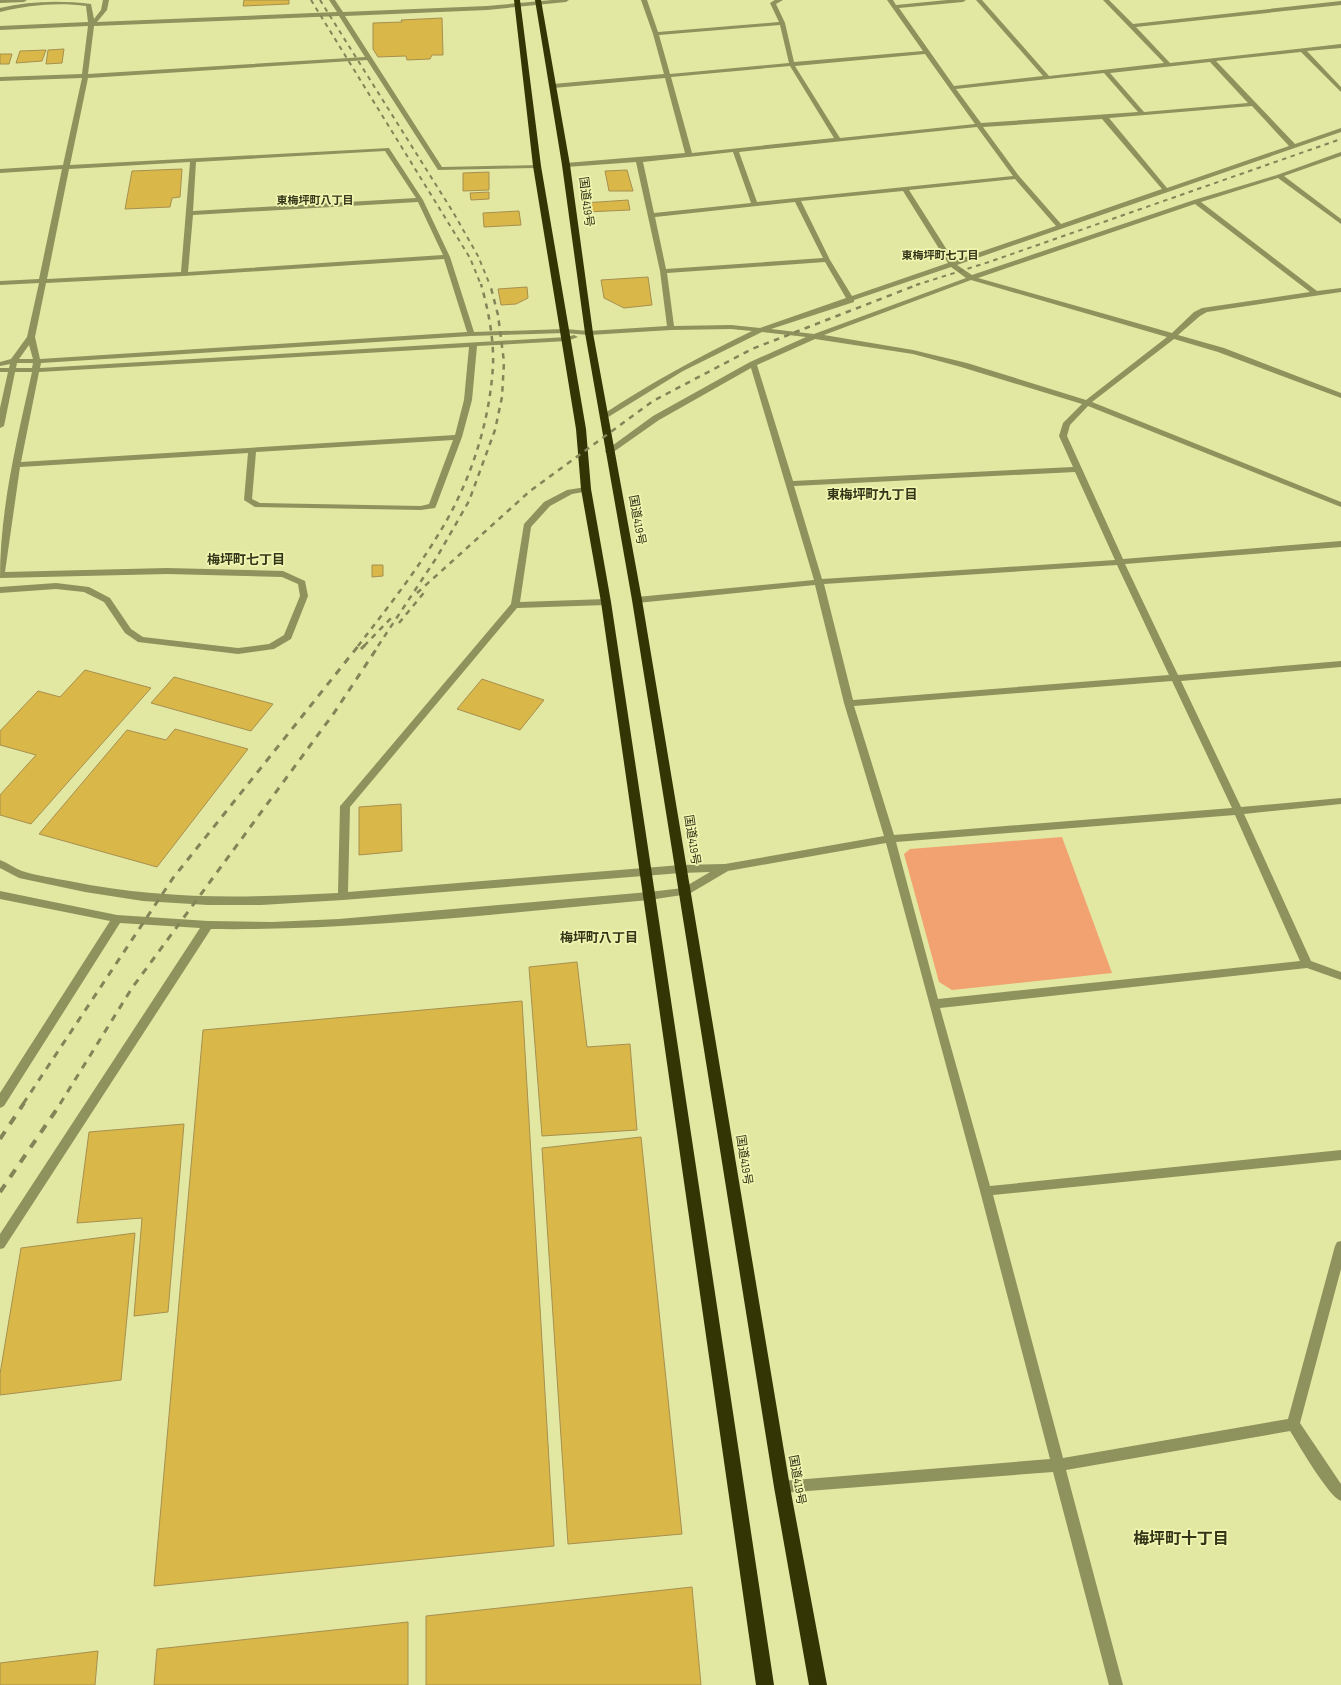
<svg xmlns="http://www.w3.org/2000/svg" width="1341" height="1685" viewBox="0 0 1341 1685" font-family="'Sofia Sans Condensed','Noto Sans JP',sans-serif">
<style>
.green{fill:#f2a271}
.building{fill:#d9b749;stroke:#a6904f}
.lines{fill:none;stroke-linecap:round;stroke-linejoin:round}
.minor{fill:#8e925c;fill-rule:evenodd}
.highway{fill:#333504;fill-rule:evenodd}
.rail-far3{stroke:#828557;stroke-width:2;stroke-dasharray:4.5 4.5;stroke-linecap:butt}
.rail-far2{stroke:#828557;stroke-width:2.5;stroke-dasharray:5.5 5.5;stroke-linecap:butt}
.rail-far1{stroke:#828557;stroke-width:3;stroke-dasharray:7 7;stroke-linecap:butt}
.rail{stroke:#828557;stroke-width:4;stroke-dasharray:9 9;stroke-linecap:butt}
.labels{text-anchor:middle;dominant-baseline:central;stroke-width:3.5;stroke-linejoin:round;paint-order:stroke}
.far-neighbourhood-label{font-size:11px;font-weight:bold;fill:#333519;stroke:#eff5af}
.street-label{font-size:12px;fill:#333519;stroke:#eff5af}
.neighbourhood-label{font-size:13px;font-weight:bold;fill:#333519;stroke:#eff5af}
.near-neighbourhood-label{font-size:16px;font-weight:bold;fill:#333519;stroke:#eff5af}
</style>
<rect width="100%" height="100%" fill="#e2e7a2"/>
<!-- green -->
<polygon class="green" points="1062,837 1112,973 952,990 939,982 904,854 910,849"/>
<!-- building -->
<g class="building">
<polygon points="244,0 289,0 289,4 243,6"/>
<polygon points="442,18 443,55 432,55 430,59 407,60 406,56 378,57 373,49 373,23 402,22 401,20"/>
<polygon points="64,49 62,63 46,64 48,50"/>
<polygon points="46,50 42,61 16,63 20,51"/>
<polygon points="0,54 12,54 9,64 0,64"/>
<polygon points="182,169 180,197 172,198 170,207 125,209 132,171"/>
<polygon points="627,170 633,191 609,191 605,171"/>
<polygon points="489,172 489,190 463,191 463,173"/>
<polygon points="489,192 489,199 471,200 470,193"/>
<polygon points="628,200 630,210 586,212 584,203"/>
<polygon points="519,211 521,225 484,227 483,213"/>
<polygon points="648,277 652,305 624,308 604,298 601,280"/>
<polygon points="527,287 528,298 516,304 501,305 498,289"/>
<polygon points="372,565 383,565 383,576 372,577"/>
<polygon points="85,670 151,688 31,824 0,815 0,795 36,755 0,745 0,731 38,691 60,697"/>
<polygon points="174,677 273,704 251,731 151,703"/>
<polygon points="482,679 544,700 520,730 457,709"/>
<polygon points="175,729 248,749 157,867 39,834 127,730 166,740"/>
<polygon points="401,804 402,851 359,855 359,807"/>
<polygon points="577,962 587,1047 630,1044 637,1130 542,1136 529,967"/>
<polygon points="522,1001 554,1546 154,1586 203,1030"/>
<polygon points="184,1124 168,1312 134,1316 142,1218 77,1223 89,1132"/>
<polygon points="641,1137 682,1534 568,1544 542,1148"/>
<polygon points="135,1233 121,1380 0,1395 0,1374 21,1248"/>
<polygon points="692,1587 701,1685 426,1685 426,1616"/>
<polygon points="408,1622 408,1685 154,1685 157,1649"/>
<polygon points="98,1651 95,1685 0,1685 0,1663"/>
</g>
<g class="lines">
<!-- minor -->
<g class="minor">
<polygon points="0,0 27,0 24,2 0,3"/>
<path d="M 103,0 L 109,0 L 107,10 L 97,22 L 337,12 L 329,0 L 335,0 L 343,12 L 487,6 L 552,0 L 569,0 L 566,2 L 487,10 L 345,16 L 442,167 L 539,165 L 540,166 L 537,168 L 438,170 L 367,60 L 88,78 L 70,165 L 389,148 L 423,200 L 450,257 L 474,332 L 565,329 L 589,331 L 667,326 L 660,271 L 636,162 L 566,167 L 563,165 L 566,163 L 685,153 L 665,78 L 553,88 L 550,86 L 553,84 L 664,74 L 653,34 L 641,0 L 647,0 L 658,32 L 779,22 L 770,3 L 775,0 L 783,0 L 776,4 L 785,23 L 794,62 L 923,51 L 887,0 L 893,0 L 896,5 L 947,0 L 966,0 L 963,2 L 899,8 L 954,86 L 1043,76 L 976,0 L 982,0 L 1049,76 L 1164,63 L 1103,0 L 1109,0 L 1133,24 L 1341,1 L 1341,5 L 1136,27 L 1170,63 L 1341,44 L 1341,48 L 1307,51 L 1341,87 L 1341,92 L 1301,52 L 1216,61 L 1295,144 L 1341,128 L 1341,132 L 957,265 L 972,275 L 1194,200 L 1277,175 L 1341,152 L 1341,156 L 1284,176 L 1341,219 L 1341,224 L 1278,178 L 1201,202 L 1317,291 L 1341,288 L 1341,292 L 1207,312 L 1200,316 L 1178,335 L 1224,348 L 1341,393 L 1341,398 L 1218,352 L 1174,339 L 1092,402 L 1341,502 L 1341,507 L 1088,406 L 1070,425 L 1067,436 L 1123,559 L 1341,541 L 1341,547 L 1125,564 L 1178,675 L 1341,661 L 1341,667 L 1181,681 L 1241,807 L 1341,798 L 1341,804 L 1244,814 L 1311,961 L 1341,972 L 1341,980 L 1307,968 L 940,1008 L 990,1186 L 1341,1150 L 1341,1160 L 993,1195 L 1063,1458 L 1288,1419 L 1335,1246 L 1337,1242 L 1341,1241 L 1341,1269 L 1300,1423 L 1341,1484 L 1341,1501 C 1328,1496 1299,1445 1290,1431 L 1066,1470 L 1123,1685 L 1109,1685 L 1053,1472 L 782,1493 L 777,1492 L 775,1487 L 777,1482 L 782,1481 L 1050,1459 L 980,1191 L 886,843 L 728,871 L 689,894 L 649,900 C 503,913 357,931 211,929 L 4,1248 L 0,1249 L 0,1234 L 200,928 L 120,923 L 4,1106 L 0,1108 L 0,1093 L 110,921 L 0,899 L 0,891 L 117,915 L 208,921 L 272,922 L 339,919 L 649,892 L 683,888 L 710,872 L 681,873 L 343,900 L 261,905 L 208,905 L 143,901 L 85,892 L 19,878 L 0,868 L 0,860 C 8,863 14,868 22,871 C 37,876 54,878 69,881 C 160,900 246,898 338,893 L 340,806 L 342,804 L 511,604 L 524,524 L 544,502 L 567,490 L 586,487 L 590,489 L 589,491 L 572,494 L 550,506 L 531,527 L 520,602 L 606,599 L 610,602 L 606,605 L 517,608 L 350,807 L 348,892 L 681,865 L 725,864 L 884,836 L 844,703 L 815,585 L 637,603 L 633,600 L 637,597 L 814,580 L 751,368 L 659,420 L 612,453 L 606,453 L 605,451 L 653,416 L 750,362 L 806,337 L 762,332 L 683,371 L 605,419 L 602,419 L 602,415 C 650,383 700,356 752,331 L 731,329 L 671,330 L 589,335 L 565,333 L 471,336 L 41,363 L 40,368 L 567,337 L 574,335 L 578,337 L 567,341 L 477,346 L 472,400 L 462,437 L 436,506 L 435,508 L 421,510 L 255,507 L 244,500 L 248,453 L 20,467 L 5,572 L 167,568 L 283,571 L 305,581 L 308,596 L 291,639 L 274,649 L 238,654 L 138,642 L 125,633 L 104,602 L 84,592 L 56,589 L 0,593 L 0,587 L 56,583 L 89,587 L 110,598 L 131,629 L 143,637 L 238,648 L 269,644 L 284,635 L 300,596 L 298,584 L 282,577 L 167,574 L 0,578 C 0,508 17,440 32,372 L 15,372 L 4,426 L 0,428 L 0,408 L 8,372 L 0,372 L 0,368 L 9,368 L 10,364 L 0,366 L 0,362 L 11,359 L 27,337 L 39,283 L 0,285 L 0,281 L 39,279 L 62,169 L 0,173 L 0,169 L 63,165 L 82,78 L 0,81 L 0,77 L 82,74 L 88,26 L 0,30 L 0,26 L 88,22 L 86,6 C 58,2 28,5 0,12 L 0,8 C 29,1 61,0 91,4 L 94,19 L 101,10 ZM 339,16 L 365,57 L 88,74 L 94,26 ZM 780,25 L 789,63 L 670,74 L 659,35 ZM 925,54 L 975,124 L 840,138 L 795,66 ZM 1210,62 L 1248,103 L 1144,112 L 1110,73 ZM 790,66 L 834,138 L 692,153 L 671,77 ZM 1104,73 L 1138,112 L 981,123 L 956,89 ZM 1252,106 L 1289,146 L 1167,188 L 1109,118 ZM 1102,119 L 1162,189 L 1061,224 L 1019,176 L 983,127 ZM 977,127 L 1013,176 L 757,202 L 739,152 ZM 385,151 L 416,198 L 193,211 L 196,162 ZM 733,152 L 751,203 L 654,213 L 643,162 ZM 190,162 L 181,272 L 47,279 L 69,169 ZM 1015,179 L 1056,226 L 954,261 L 909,190 ZM 903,191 L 948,263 L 852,296 L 830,260 L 801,201 ZM 418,202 L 443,255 L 188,272 L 193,215 ZM 795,202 L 823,258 L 666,269 L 655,217 ZM 1195,204 L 1310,292 L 1202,308 L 1194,312 L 1172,333 L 978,278 ZM 444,259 L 467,332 L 40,359 L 35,337 L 46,283 L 184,276 ZM 825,262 L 846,298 L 760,328 L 731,325 L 674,326 L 667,273 ZM 951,267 L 966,278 L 814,334 L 771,329 L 854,302 L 854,300 ZM 971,280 L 1167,337 L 1086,400 L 967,363 L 913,350 L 824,335 ZM 815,339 L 913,354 L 961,367 L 1082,404 L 1063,423 L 1059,436 L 1073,467 L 793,481 L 757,365 ZM 29,345 L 33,359 L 19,359 ZM 469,347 L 464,400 L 455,435 L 21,462 L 39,372 ZM 17,363 L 33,363 L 32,368 L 16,368 ZM 453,440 L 429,504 L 421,506 L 260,503 L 252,499 L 256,452 ZM 1075,472 L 1115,560 L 822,579 L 794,486 ZM 1117,565 L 1169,675 L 853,700 L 824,584 ZM 1172,681 L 1232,808 L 894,835 L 854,706 ZM 1235,815 L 1300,961 L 938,999 L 896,842 Z"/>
</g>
<!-- highway -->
<g class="highway">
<polygon points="514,0 520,0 541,166 586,429 591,489 611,602 774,1685 756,1685 601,602 581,489 576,429 533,166"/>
<polygon points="535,0 541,0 570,165 593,333 642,600 790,1487 827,1685 809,1685 774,1487 632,600 585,333 562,165"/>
</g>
<!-- rail-far3 -->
<g class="rail-far3">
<polyline points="311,0 470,258 481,285"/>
<polyline points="320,0 453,212 478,256 490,285"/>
<polyline points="916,285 989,262 1341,139"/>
</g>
<!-- rail-far2 -->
<g class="rail-far2">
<polyline points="417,593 530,491 653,401 752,349 919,284"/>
<polyline points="399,623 427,589"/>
<path d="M 358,646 C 388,607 419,568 444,525 C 472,477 490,420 493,365 C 494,338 488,309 481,284"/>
<polyline points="364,646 394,615"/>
<polyline points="378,646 437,557 469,501 495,430 502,397 504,362 498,315 490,284"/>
</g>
<!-- rail-far1 -->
<g class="rail-far1">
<polyline points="361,649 365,645"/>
<polyline points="23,1104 173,878 359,645"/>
<polyline points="60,1104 132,988 334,713 379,645"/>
</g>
<!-- rail -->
<g class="rail">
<polyline points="0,1139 24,1103"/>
<polyline points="0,1192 61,1103"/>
</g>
</g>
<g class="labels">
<!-- far-neighbourhood labels -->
<g class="far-neighbourhood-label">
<text x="315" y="200">東梅坪町八丁目</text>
<text x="940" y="255">東梅坪町七丁目</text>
</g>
<!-- street labels -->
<g class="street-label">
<text transform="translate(586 202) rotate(83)">国道419号</text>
<text transform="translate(637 520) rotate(80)">国道419号</text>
<text transform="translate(692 840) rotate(81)">国道419号</text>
<text transform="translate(744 1160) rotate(81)">国道419号</text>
<text transform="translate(797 1480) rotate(80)">国道419号</text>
</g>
<!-- neighbourhood labels -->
<g class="neighbourhood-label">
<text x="872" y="495">東梅坪町九丁目</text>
<text x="246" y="560">梅坪町七丁目</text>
<text x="599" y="938">梅坪町八丁目</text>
</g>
<!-- near-neighbourhood labels -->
<g class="near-neighbourhood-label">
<text x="1181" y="1539">梅坪町十丁目</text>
</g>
</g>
</svg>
